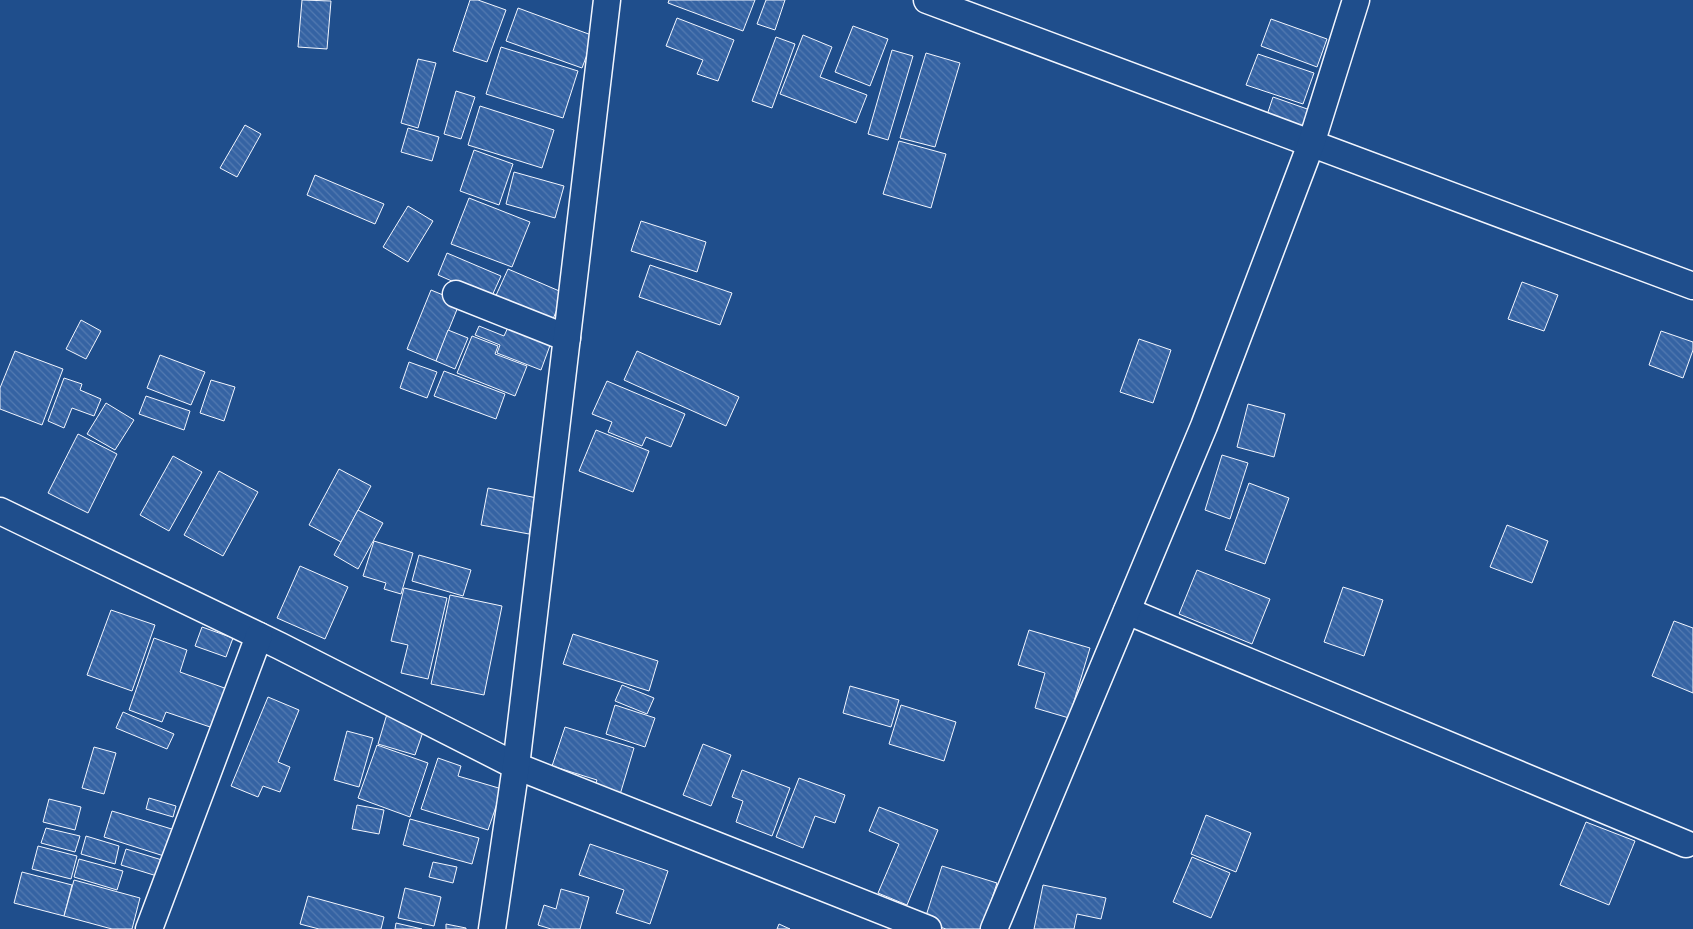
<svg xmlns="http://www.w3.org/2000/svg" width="1693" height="929" viewBox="0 0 1693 929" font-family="'Public Sans',sans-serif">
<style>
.building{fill:url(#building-back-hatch);stroke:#f2f6ff}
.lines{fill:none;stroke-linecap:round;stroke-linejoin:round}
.street-casing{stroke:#f2f6ff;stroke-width:29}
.street{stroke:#1f4e8c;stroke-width:26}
</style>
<defs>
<pattern id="building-back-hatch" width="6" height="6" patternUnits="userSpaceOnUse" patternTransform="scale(1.25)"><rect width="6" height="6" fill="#3563a3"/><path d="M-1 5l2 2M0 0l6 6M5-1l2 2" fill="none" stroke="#537ab1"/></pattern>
</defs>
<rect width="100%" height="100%" fill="#1f4e8c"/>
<!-- building -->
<g class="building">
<polygon points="302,0 331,1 327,49 298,47"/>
<polygon points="470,0 478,0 506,10 487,62 453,51"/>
<polygon points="669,0 755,0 743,31 668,3"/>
<polygon points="766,0 785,0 775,30 757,24"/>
<polygon points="518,8 594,36 582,68 506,41"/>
<polygon points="677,18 734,40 718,81 697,74 703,60 666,46"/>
<polygon points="1271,19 1327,39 1317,67 1261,46"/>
<polygon points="853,26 888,39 870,86 835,72"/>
<polygon points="803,35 832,47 820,77 867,95 856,123 780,94"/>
<polygon points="776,37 795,44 772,108 752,101"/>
<polygon points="501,47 578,71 563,118 486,94"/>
<polygon points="892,50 913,56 888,140 868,134"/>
<polygon points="926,53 960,63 935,147 900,138"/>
<polygon points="1258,54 1314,73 1303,104 1246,85"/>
<polygon points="418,59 436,63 418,128 401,123"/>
<polygon points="456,91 475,97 461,139 444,134"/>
<polygon points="1273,97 1313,111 1306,129 1267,115"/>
<polygon points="480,106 554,130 542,168 468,145"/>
<polygon points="245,125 261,134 237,177 220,168"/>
<polygon points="408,128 439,137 432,161 401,152"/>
<polygon points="899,141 946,154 931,208 883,194"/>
<polygon points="474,150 513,164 499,205 460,191"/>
<polygon points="514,172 564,186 555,218 506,204"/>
<polygon points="315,175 384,204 375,224 307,195"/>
<polygon points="469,198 530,222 512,267 451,244"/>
<polygon points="408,206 433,221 408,262 383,247"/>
<polygon points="641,221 706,242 697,272 631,251"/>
<polygon points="447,253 501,276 491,298 438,275"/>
<polygon points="650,265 732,293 720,325 639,297"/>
<polygon points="508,269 564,293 550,326 493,302"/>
<polygon points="1522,282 1558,295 1544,331 1508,319"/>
<polygon points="431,290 460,302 436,361 407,349"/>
<polygon points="81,320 101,331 86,359 66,349"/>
<polygon points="510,323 552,340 541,370 497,353 500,345 475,335 479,326 504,336"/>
<polygon points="448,330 468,338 455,369 436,361"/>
<polygon points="1661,331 1693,342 1693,350 1683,378 1649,365"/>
<polygon points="472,336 498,346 495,354 527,366 515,396 457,373"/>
<polygon points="1139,339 1171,350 1153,403 1120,392"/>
<polygon points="15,351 63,369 42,425 0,409 0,388"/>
<polygon points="637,351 739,397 726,426 624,380"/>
<polygon points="160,355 205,372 191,405 147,388"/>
<polygon points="409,362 437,372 427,398 400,388"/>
<polygon points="444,371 505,394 496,419 434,396"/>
<polygon points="64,378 82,384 80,390 101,399 94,416 72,408 64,428 48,421"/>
<polygon points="211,380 235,387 224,421 200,413"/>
<polygon points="607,381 685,414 671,447 646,437 642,446 608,432 612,422 592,414"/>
<polygon points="146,396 190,411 184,430 139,414"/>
<polygon points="106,403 134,420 115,450 87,434"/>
<polygon points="1248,404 1285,414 1274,457 1237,447"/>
<polygon points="596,430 649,451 633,492 579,471"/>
<polygon points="78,434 117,454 88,513 48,493"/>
<polygon points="1222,455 1248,463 1230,519 1205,510"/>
<polygon points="173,456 202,472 169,531 140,515"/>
<polygon points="339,469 371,486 341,542 309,525"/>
<polygon points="219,471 258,492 223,556 184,535"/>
<polygon points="1249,483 1289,498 1265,564 1225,550"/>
<polygon points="488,488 537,498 529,534 481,525"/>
<polygon points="358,510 383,523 358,569 334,555"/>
<polygon points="1507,525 1548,541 1532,583 1490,567"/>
<polygon points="374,541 413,553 401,594 384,589 386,583 363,576"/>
<polygon points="419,555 471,570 463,596 412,581"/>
<polygon points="300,566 348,587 325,639 277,618"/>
<polygon points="1197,570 1270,599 1252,644 1179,614"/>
<polygon points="1343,587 1383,600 1364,656 1324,642"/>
<polygon points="404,588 447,598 428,679 401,673 408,645 391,641"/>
<polygon points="450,595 502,606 484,695 431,684"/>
<polygon points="111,610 155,625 132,691 87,675"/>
<polygon points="1674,621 1693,628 1693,693 1652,676"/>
<polygon points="202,627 233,638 226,657 195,646"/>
<polygon points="1029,630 1090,648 1069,718 1035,708 1045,673 1018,665"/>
<polygon points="573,634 658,661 649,691 563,664"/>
<polygon points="154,638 187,650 180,672 230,690 216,729 166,712 162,722 129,710"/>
<polygon points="622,685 654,698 647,714 615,701"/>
<polygon points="850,686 899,700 891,727 843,713"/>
<polygon points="268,697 299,710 278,762 290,767 280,792 263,786 258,797 231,786"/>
<polygon points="615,705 655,718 645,747 606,734"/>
<polygon points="901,705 956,722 944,761 889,744"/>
<polygon points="123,712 174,734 167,749 116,728"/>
<polygon points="387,714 425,726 415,755 378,744"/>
<polygon points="565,727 634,748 619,798 593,790 597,780 552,766"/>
<polygon points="347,731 373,738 359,787 334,780"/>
<polygon points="703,744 731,755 711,806 683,795"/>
<polygon points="377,745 428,763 410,817 358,798"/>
<polygon points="94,747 116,753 104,794 82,788"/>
<polygon points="438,758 461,766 458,776 502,789 488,830 421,809"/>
<polygon points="742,770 790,788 772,836 736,822 743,801 732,797"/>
<polygon points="799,778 845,795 835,823 815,816 803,848 776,837"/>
<polygon points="149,798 176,806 173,817 146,809"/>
<polygon points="49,799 81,807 75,830 43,822"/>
<polygon points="357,805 384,810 379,834 352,829"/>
<polygon points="879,807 938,830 907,905 878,893 899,844 869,831"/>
<polygon points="112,811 175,830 167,857 104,837"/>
<polygon points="1206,815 1251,833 1236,872 1191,854"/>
<polygon points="410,819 479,838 472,864 403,845"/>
<polygon points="1586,822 1635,841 1609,905 1560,885"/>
<polygon points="46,828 80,836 75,852 41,843"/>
<polygon points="86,836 119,846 115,864 81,854"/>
<polygon points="590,844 668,871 650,924 616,913 624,890 579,875"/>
<polygon points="38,846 77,856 71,879 32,869"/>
<polygon points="126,849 162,860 157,876 121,865"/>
<polygon points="1192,857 1230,873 1211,918 1173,902"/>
<polygon points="79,859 123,871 117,890 74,877"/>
<polygon points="433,862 457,867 453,883 429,877"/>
<polygon points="942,866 997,883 982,929 946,929 924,922"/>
<polygon points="22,872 72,885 64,916 14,903"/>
<polygon points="74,880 140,898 132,929 112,929 64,916"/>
<polygon points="1043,885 1106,898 1101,919 1077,914 1074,929 1034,929"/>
<polygon points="405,888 441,897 434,926 398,918"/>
<polygon points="561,889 589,897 580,929 551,929 538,925 544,905 556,909"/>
<polygon points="308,896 384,917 381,929 319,929 300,924"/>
<polygon points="396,923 422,929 395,929"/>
<polygon points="446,924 466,928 466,929 446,929"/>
<polygon points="779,924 790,929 777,929"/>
</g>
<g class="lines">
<defs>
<g id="street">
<polyline points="927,0 1693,286"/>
<polyline points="456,294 567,338"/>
<polyline points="0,511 280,646 516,766 928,929"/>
<polyline points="1127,611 1686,844"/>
<polyline points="149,929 259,636"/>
<polyline points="492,929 516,766 607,0"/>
<polyline points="994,929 1204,426 1311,144 1356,0"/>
</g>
</defs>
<!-- street casing -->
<use href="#street" class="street-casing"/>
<!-- street -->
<use href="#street" class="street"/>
</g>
</svg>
